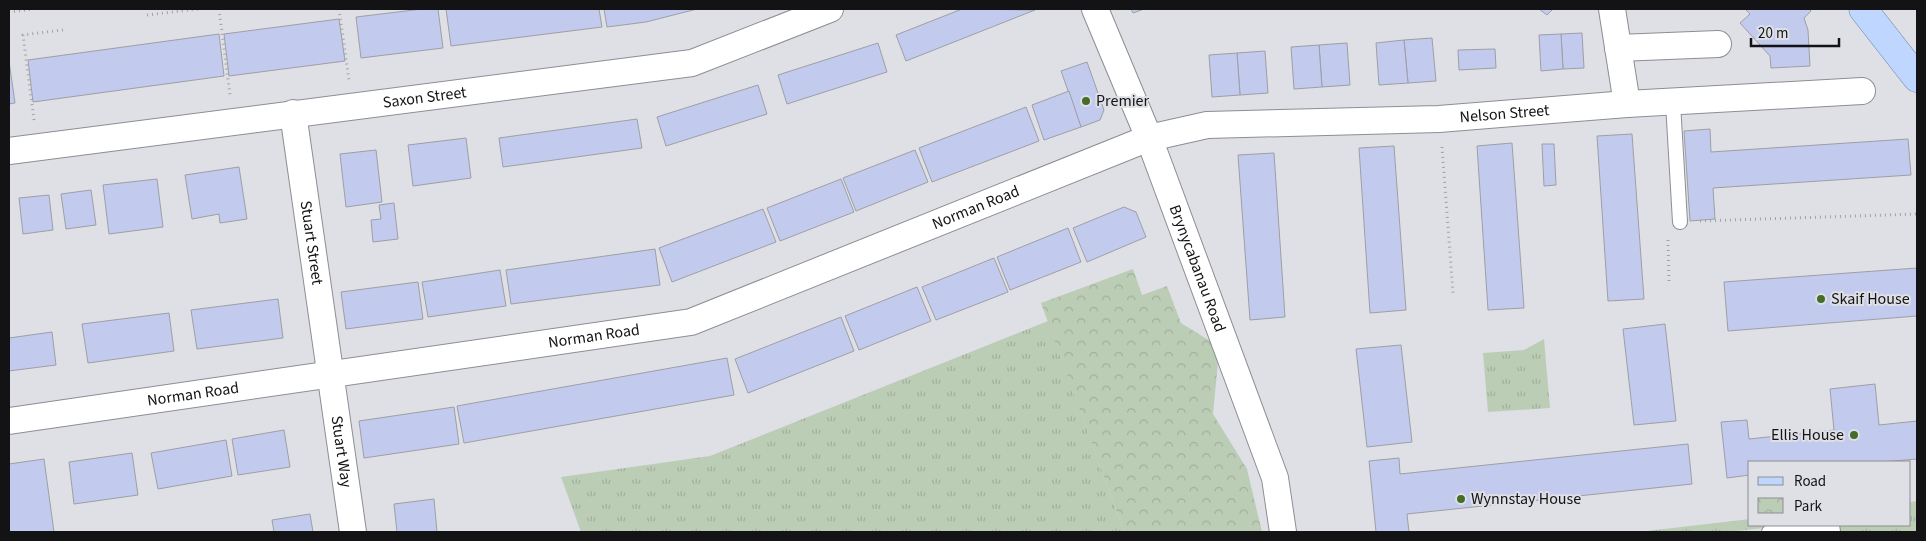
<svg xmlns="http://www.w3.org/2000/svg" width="1926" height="541" viewBox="0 0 1926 541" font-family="'Source Sans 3',sans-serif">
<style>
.grass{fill:url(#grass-tufts)}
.park{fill:url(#park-crowns)}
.building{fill:#c2caee;stroke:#9e9fa5}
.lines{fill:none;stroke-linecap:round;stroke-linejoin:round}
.service-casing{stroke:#8c8e93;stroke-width:16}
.minor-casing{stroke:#8c8e93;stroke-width:28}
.primary-casing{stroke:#6782ac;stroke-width:29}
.path{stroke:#a1a2a6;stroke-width:3;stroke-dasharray:1 4;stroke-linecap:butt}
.service{stroke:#fff;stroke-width:14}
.minor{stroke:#fff;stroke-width:26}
.primary{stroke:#bfd7fe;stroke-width:28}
.poi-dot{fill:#466d28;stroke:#dfe0e6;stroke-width:2}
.labels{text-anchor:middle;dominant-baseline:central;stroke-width:4;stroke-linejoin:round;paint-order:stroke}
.street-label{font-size:16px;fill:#131315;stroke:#dfe0e6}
.poi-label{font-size:16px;fill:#131315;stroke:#dfe0e6;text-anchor:start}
</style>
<defs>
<pattern id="grass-tufts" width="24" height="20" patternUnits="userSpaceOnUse" patternTransform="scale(1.25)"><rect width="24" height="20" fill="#bccdb6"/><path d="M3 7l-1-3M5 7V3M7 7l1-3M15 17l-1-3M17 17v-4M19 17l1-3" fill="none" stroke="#a1af9c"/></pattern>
<pattern id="park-crowns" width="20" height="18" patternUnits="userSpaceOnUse" patternTransform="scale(1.25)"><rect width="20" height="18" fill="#bccdb6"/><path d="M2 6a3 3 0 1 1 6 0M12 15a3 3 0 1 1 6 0" fill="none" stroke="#a1af9c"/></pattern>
</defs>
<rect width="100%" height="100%" fill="#dfe0e6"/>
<!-- grass -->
<g class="grass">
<polygon points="1048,321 1124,532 581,532 561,477 710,456"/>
<polygon points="1544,339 1550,408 1488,412 1483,353 1524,350"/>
<polygon points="1917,501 1917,532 1840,532 1839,525 1910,525 1910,502"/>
<polygon points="1750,519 1750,525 1794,525 1726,532 1638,532"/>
</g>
<!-- park -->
<polygon class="park" points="1133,269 1142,295 1167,286 1181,323 1210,341 1219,352 1213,414 1247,469 1262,532 1124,532 1041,303"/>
<!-- building -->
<g class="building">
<polygon points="422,9 438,9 443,48 361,58 356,17"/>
<polygon points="446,9 599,9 602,27 451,46"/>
<polygon points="604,9 697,9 646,22 607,27"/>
<polygon points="962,9 1035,10 906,61 896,35"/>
<polygon points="1131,9 1144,9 1133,13"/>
<polygon points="1539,9 1553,9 1547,15"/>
<polygon points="1745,9 1809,9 1811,11 1804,18 1808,30 1810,66 1771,68 1770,56 1740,23 1750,14"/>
<polygon points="339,19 345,61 229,76 224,34"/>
<polygon points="1582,33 1584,68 1563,69 1561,34"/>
<polygon points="219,34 224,76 33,102 28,60"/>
<polygon points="1561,34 1563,69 1541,71 1539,35"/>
<polygon points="1432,38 1436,81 1408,83 1404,40"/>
<polygon points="1404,40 1408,83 1379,85 1376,43"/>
<polygon points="878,43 887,72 787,104 778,75"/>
<polygon points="1347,43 1350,85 1322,87 1319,45"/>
<polygon points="1319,45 1322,87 1294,89 1291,47"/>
<polygon points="1495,49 1496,68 1459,70 1458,50"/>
<polygon points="1265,51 1268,93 1240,95 1237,53"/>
<polygon points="1237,53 1240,95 1212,97 1209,55"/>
<polygon points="9,61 15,103 9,104"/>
<polygon points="1087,62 1104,110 1100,120 1081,127 1061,71"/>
<polygon points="758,85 767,114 666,146 657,117"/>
<polygon points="1069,91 1081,127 1044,140 1032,105"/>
<polygon points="1026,107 1039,141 932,182 919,148"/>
<polygon points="637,119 642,148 503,167 499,138"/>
<polygon points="1710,129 1711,152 1908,139 1911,175 1713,188 1715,219 1690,221 1684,131"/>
<polygon points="1632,134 1644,299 1608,301 1597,136"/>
<polygon points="466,138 471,178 413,186 408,145"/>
<polygon points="1512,143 1524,308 1488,310 1477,146"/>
<polygon points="1542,144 1554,144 1556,185 1544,186"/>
<polygon points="1394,146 1406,310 1370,313 1359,148"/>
<polygon points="376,150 382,202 346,207 340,154"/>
<polygon points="915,150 928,182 856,211 843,178"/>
<polygon points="1274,153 1285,317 1250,320 1238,155"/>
<polygon points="239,167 247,219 220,223 219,214 192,219 185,175"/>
<polygon points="157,179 163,227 109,234 103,185"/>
<polygon points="841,179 854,212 780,241 767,208"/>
<polygon points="91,190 96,225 66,229 61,194"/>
<polygon points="49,195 53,230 23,234 19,198"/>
<polygon points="394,203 398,239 373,242 371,220 381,219 379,205"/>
<polygon points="1124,207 1136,212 1146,237 1087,262 1073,228"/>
<polygon points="763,209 776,242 672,282 659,248"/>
<polygon points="1068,228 1081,262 1010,290 997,257"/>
<polygon points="655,249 660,285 511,304 506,270"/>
<polygon points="994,258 1008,292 936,320 922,287"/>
<polygon points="1917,268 1917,316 1728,331 1724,282"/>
<polygon points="500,270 506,306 428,317 422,282"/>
<polygon points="418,282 423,319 346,329 341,292"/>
<polygon points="917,287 931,321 859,350 845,316"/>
<polygon points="278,299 283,338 197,349 191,310"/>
<polygon points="169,313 174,351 88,363 82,324"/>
<polygon points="841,317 854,351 748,393 735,359"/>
<polygon points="1665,324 1676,421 1634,425 1623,329"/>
<polygon points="52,332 56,365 9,371 9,338"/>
<polygon points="1401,345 1412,442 1367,447 1356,349"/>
<polygon points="727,358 734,395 464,443 457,406"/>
<polygon points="1875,384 1879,425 1917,421 1917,459 1882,462 1750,462 1750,475 1727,478 1721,422 1747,420 1749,439 1834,430 1830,389"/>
<polygon points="454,407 459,444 364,458 359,421"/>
<polygon points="284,430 290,467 238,475 232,439"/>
<polygon points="226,440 232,476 158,489 151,453"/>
<polygon points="1688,444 1692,484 1407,514 1409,532 1376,532 1369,461 1399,458 1400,474"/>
<polygon points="132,453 138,495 74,504 69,462"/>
<polygon points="44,459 54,532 9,532 9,464"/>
<polygon points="434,499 437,532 397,532 394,504"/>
<polygon points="310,514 313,532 274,532 272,520"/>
</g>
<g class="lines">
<defs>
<g id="service">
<polyline points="1673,103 1680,222"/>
<polyline points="1769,532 1832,525 1833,532"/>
</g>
<g id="minor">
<path id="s1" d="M 1095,9 L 1149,138 L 1275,478 L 1283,532"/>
<polyline points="1612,9 1627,104"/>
<polyline points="1618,48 1718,44"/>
<path id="s2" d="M 293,113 L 353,532"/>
<path id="s3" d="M 9,151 L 692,63 L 830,9"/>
<path id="s4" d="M 9,421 L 691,322 L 1149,138 L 1207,125 L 1439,119 L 1627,104 L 1862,91"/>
</g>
<polyline id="primary" points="1863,9 1917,78"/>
</defs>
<!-- service casing -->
<use href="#service" class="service-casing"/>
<!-- minor casing -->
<use href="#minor" class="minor-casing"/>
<!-- primary casing -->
<use href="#primary" class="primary-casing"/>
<!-- path -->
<g class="path">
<polyline points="219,9 230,95"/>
<polyline points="339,9 349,80"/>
<polyline points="9,12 34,9"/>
<polyline points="147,15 198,9"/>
<polyline points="34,120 23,35 63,30"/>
<polyline points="1442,147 1453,293"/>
<polyline points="1700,221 1917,214"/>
<polyline points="1668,240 1669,282"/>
</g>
<!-- service -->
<use href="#service" class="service"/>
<!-- minor -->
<use href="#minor" class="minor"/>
<!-- primary -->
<use href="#primary" class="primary"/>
</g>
<!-- markers -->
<g class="poi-dot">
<circle cx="1086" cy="101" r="5"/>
<circle cx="1821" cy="299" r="5"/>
<circle cx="1854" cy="435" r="5"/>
<circle cx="1461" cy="499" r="5"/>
</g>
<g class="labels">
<!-- street labels -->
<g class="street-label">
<text stroke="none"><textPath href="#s3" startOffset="419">Saxon Street</textPath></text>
<text stroke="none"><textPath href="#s4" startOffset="1540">Nelson Street</textPath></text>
<text stroke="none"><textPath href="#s4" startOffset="996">Norman Road</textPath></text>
<text stroke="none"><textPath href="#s2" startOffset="131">Stuart Street</textPath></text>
<text stroke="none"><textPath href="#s1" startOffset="279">Brynycabanau Road</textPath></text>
<text stroke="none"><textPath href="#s4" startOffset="591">Norman Road</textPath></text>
<text stroke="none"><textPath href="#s4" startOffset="186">Norman Road</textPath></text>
<text stroke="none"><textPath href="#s2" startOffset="342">Stuart Way</textPath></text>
</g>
<!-- poi labels -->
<g class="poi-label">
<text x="1096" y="101">Premier</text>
<text x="1831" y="299">Skaif House</text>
<text x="1844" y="435" text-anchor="end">Ellis House</text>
<text x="1471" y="499">Wynnstay House</text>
</g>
</g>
<!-- border -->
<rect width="1926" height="541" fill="none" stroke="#131315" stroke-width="20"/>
<!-- legend -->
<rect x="1748" y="461" width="162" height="65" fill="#dfe0e6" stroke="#8d8e92"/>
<rect x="1758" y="477" width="25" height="8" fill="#bfd7fe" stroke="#8d8e92"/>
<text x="1794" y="486" font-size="15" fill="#131315">Road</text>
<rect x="1758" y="498" width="25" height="15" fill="url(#park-crowns)" stroke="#8d8e92"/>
<text x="1794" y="511" font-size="15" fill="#131315">Park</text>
<!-- scale -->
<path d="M1751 38v8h88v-8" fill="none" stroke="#131315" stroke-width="2.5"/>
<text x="1758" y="38" font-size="15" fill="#131315" stroke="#dfe0e6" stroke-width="4" paint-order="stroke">20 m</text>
</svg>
